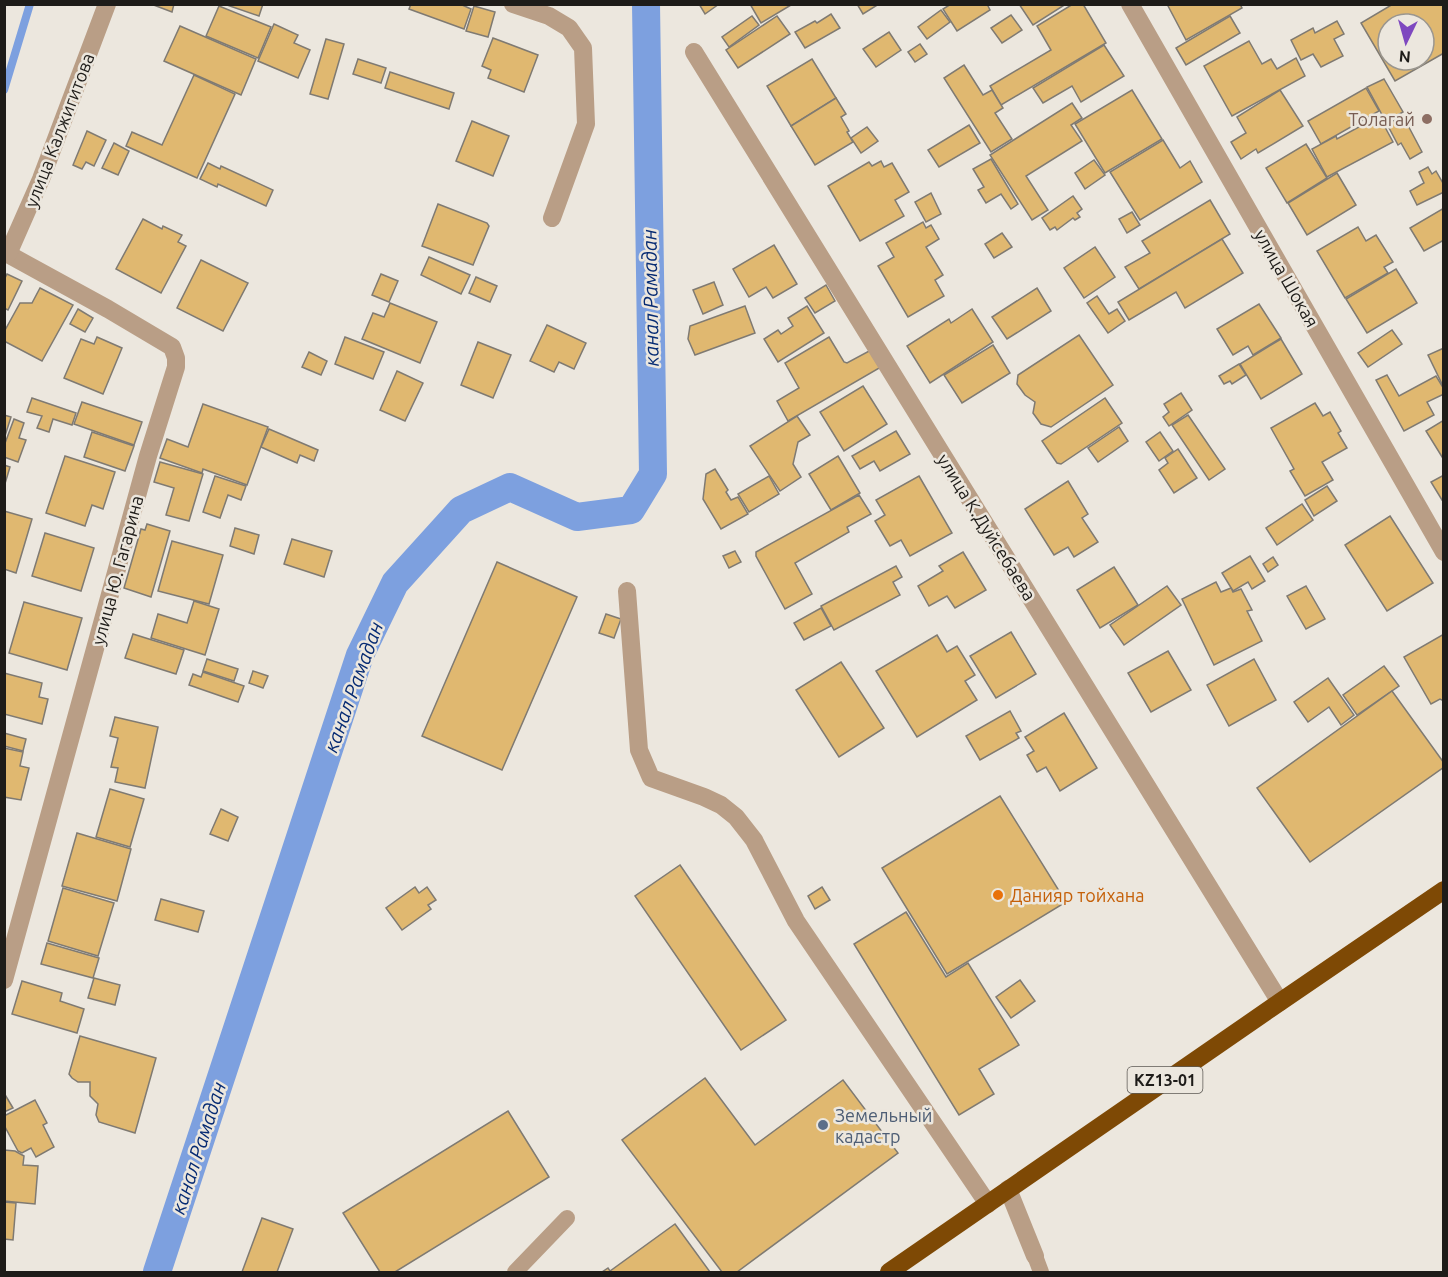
<svg xmlns="http://www.w3.org/2000/svg" width="1448" height="1277" viewBox="0 0 1448 1277" font-family="Ubuntu,sans-serif">
<style>
.lines{fill:none;stroke-linecap:round;stroke-linejoin:round}
.stream{stroke:#7da0df;stroke-width:8}
.canal{stroke:#7da0df;stroke-width:28}
.building{fill:#e0b870;stroke:#7f7a72;stroke-width:1.5;fill-rule:evenodd}
.lane{stroke:#b99e86;stroke-width:16}
.street{stroke:#b99e86;stroke-width:18}
.highway{stroke:#7e4905;stroke-width:18}
.education-dot{fill:#8d6e63;stroke:#ece7de;stroke-width:2}
.food-dot{fill:#e8710a;stroke:#ece7de;stroke-width:2}
.service-dot{fill:#5c6f8a;stroke:#ece7de;stroke-width:2}
.labels{text-anchor:middle;dominant-baseline:central;stroke-width:5;stroke-linejoin:round;paint-order:stroke}
.shield{fill:#ece7de;stroke:#5c5954;stroke-width:1.5}
.shield-label{font-size:16px;font-weight:bold;fill:#1e1c19}
.education-label{font-size:18px;fill:#785e54;stroke:#ece7de;text-anchor:end}
.street-label{font-size:18px;fill:#1e1c19;stroke:#ece7de}
.food-label{font-size:18px;fill:#c56008;stroke:#ece7de;text-anchor:start}
.service-label{font-size:18px;fill:#4e5e75;stroke:#ece7de;text-anchor:start}
.water-label{font-size:20px;font-style:italic;fill:#062b73;stroke:#ece7de}
</style>
<rect width="100%" height="100%" fill="#ece7de"/>
<g class="lines">
<!-- stream -->
<polyline class="stream" points="4,90 30,4"/>
<!-- canal -->
<polyline class="canal" points="157,1272 360,655 395,583 461,510 510,487 577,517 631,510 653,474 646,4"/>
</g>
<!-- building -->
<g class="building">
<polygon points="151,4 174,4 172,12"/>
<polygon points="224,4 263,4 259,16"/>
<polygon points="411,4 460,4 471,9 464,29 409,9"/>
<polygon points="699,4 719,4 705,14"/>
<polygon points="750,4 791,4 791,5 761,23"/>
<polygon points="857,4 879,4 863,14"/>
<polygon points="951,4 987,4 990,10 957,31 943,9"/>
<polygon points="1019,4 1066,4 1033,25"/>
<polygon points="1073,4 1083,4 1106,43 1001,105 990,86 1051,50 1037,26"/>
<polygon points="1167,4 1240,4 1242,8 1186,40"/>
<path d="M 1393,4 L 1444,4 L 1444,53 L 1395,81 L 1361,23 ZM 1388,24 L 1424,24 L 1424,60 L 1388,60 Z"/>
<polygon points="219,6 271,27 258,58 206,36"/>
<polygon points="474,6 495,12 488,37 466,31"/>
<polygon points="941,10 950,22 927,39 918,27"/>
<polygon points="831,14 840,28 805,48 795,32 815,21 817,23"/>
<polygon points="1011,15 1022,30 1002,43 991,28"/>
<polygon points="752,16 759,25 729,47 722,37"/>
<polygon points="777,16 790,34 738,68 726,50"/>
<polygon points="1230,16 1240,33 1186,65 1176,48"/>
<polygon points="1337,21 1344,34 1334,39 1343,56 1321,67 1313,54 1301,60 1291,40 1313,28 1315,33"/>
<polygon points="274,24 298,35 294,43 310,50 298,78 258,61"/>
<polygon points="180,26 256,59 241,95 164,61"/>
<polygon points="889,32 901,50 876,67 863,49"/>
<polygon points="493,38 538,55 524,92 488,78 491,70 482,66"/>
<polygon points="326,39 344,44 328,99 310,94"/>
<polygon points="1249,41 1262,64 1271,59 1277,69 1296,58 1305,76 1232,116 1204,66"/>
<polygon points="920,44 927,54 915,62 908,52"/>
<polygon points="1104,45 1124,76 1081,102 1072,86 1043,103 1033,88"/>
<polygon points="358,59 386,68 381,83 353,74"/>
<polygon points="812,59 836,98 791,126 767,86"/>
<polygon points="964,65 983,95 992,90 1003,108 995,113 1012,139 991,152 944,78"/>
<polygon points="390,72 454,93 449,109 385,88"/>
<polygon points="194,75 235,94 197,178 126,146 132,132 162,145"/>
<polygon points="1384,79 1403,112 1386,122 1367,87"/>
<polygon points="1366,88 1379,111 1321,144 1308,121"/>
<polygon points="1132,90 1162,139 1105,173 1075,124"/>
<polygon points="1280,90 1303,126 1258,153 1256,149 1241,159 1231,142 1246,133 1237,117"/>
<polygon points="836,98 846,114 841,117 849,131 847,132 853,142 815,165 791,126"/>
<polygon points="1072,103 1082,118 1071,125 1082,141 1026,176 1048,210 1032,220 990,155"/>
<polygon points="1379,116 1393,142 1327,177 1312,149 1336,136 1337,139"/>
<polygon points="1403,116 1422,152 1410,159 1401,143 1398,145 1387,124"/>
<polygon points="472,121 509,136 493,176 456,161"/>
<polygon points="969,125 980,143 939,167 928,150"/>
<polygon points="867,127 878,141 861,153 851,138"/>
<polygon points="87,131 106,140 94,166 86,162 82,169 73,165"/>
<polygon points="1163,140 1180,168 1190,161 1202,182 1140,220 1110,172"/>
<polygon points="114,143 129,151 118,175 102,168"/>
<polygon points="1306,144 1327,178 1287,203 1266,168"/>
<polygon points="991,159 1018,204 1011,209 1001,194 986,203 978,190 984,187 973,169"/>
<polygon points="1094,160 1105,175 1085,189 1075,173"/>
<polygon points="881,161 884,167 892,163 909,192 895,200 904,216 860,241 828,186 869,162 872,166"/>
<polygon points="208,163 220,169 221,166 273,190 266,206 218,184 217,187 200,179"/>
<polygon points="1428,167 1432,174 1436,171 1444,185 1444,192 1417,205 1410,191 1424,183 1419,172"/>
<polygon points="1337,173 1356,205 1307,235 1288,203"/>
<polygon points="931,193 941,214 926,222 915,202"/>
<polygon points="1073,196 1082,209 1077,213 1080,217 1075,220 1073,218 1057,230 1055,227 1050,230 1042,218"/>
<polygon points="1210,200 1230,234 1139,289 1125,267 1150,253 1142,241"/>
<polygon points="438,204 487,223 489,226 473,265 422,246"/>
<polygon points="1444,208 1444,240 1424,251 1410,228"/>
<polygon points="1132,212 1140,225 1127,233 1119,219"/>
<polygon points="143,219 162,229 163,226 182,235 178,242 186,246 161,293 116,269"/>
<polygon points="923,222 926,228 931,225 939,239 926,247 943,275 935,280 944,296 908,317 878,266 894,257 886,243"/>
<polygon points="1358,227 1366,241 1376,235 1393,262 1384,267 1388,273 1345,298 1317,251"/>
<polygon points="1002,233 1012,247 994,258 985,244"/>
<polygon points="1222,239 1243,273 1185,308 1176,292 1129,320 1118,302"/>
<polygon points="774,245 797,284 773,298 766,287 749,297 733,269"/>
<polygon points="1095,247 1115,277 1084,298 1064,268"/>
<polygon points="429,257 470,275 461,294 421,275"/>
<polygon points="201,260 248,283 223,331 177,308"/>
<polygon points="1396,269 1417,303 1367,333 1346,299"/>
<polygon points="7,274 22,281 8,310 4,308 4,280"/>
<polygon points="381,274 398,281 389,302 372,295"/>
<polygon points="476,277 497,286 490,302 469,293"/>
<polygon points="714,282 723,305 703,314 693,290"/>
<polygon points="826,285 835,301 815,313 805,298"/>
<polygon points="40,288 73,305 42,361 4,341 4,332 20,303 32,303"/>
<polygon points="1037,288 1051,311 1007,339 992,317"/>
<polygon points="1097,296 1109,314 1117,309 1125,321 1108,333 1087,303"/>
<polygon points="390,303 437,322 420,363 362,339 373,313 384,317"/>
<polygon points="1259,304 1281,338 1253,355 1248,346 1233,355 1217,329"/>
<polygon points="745,306 755,333 695,355 688,339 690,326"/>
<polygon points="807,306 824,333 778,362 764,339 778,330 781,334 793,326 788,318"/>
<polygon points="78,309 93,318 85,332 70,324"/>
<polygon points="972,309 993,342 930,383 907,346 949,319 951,323"/>
<polygon points="547,325 586,343 574,369 559,362 554,372 530,361"/>
<polygon points="1392,330 1402,344 1368,367 1358,353"/>
<polygon points="1079,335 1113,385 1051,427 1041,424 1033,413 1035,402 1025,395 1017,384 1018,375"/>
<polygon points="97,337 122,348 103,394 64,378 81,339 94,344"/>
<polygon points="345,337 384,352 373,379 335,364"/>
<polygon points="829,337 844,362 847,363 871,350 881,367 788,421 777,401 799,388 785,363"/>
<polygon points="1281,339 1302,374 1261,399 1240,364"/>
<polygon points="478,342 511,355 493,398 461,385"/>
<polygon points="993,345 1010,373 962,403 944,375"/>
<polygon points="1444,348 1444,388 1428,355"/>
<polygon points="309,352 327,361 321,375 302,367"/>
<polygon points="1239,364 1246,375 1232,384 1230,381 1224,384 1219,376"/>
<polygon points="397,371 423,383 405,421 380,410"/>
<polygon points="1387,375 1399,396 1436,376 1444,389 1444,394 1427,402 1434,415 1404,431 1376,380"/>
<polygon points="863,386 887,424 844,451 820,412"/>
<polygon points="1181,393 1192,410 1169,426 1163,417 1169,412 1164,404"/>
<polygon points="32,398 76,413 72,425 53,419 49,432 37,428 42,416 27,412"/>
<polygon points="1105,398 1122,423 1061,464 1057,463 1042,441"/>
<polygon points="82,402 142,422 134,445 74,424"/>
<polygon points="1315,403 1323,416 1330,412 1341,431 1338,433 1347,448 1322,462 1333,480 1305,496 1290,471 1294,469 1271,428"/>
<polygon points="203,404 268,427 247,485 203,469 202,473 160,458 167,439 188,447"/>
<polygon points="4,415 11,417 4,439"/>
<polygon points="1188,415 1225,469 1209,480 1172,425"/>
<polygon points="797,416 810,435 798,442 793,464 801,477 780,491 750,446"/>
<polygon points="14,419 24,423 19,438 26,440 18,462 4,457 4,446"/>
<polygon points="1444,420 1444,460 1426,431"/>
<polygon points="1119,427 1128,441 1098,462 1088,448"/>
<polygon points="269,429 318,450 314,461 300,455 297,463 261,447"/>
<polygon points="896,431 910,454 880,471 874,461 860,469 852,456"/>
<polygon points="92,432 134,446 125,471 84,457"/>
<polygon points="1160,432 1173,451 1159,461 1146,442"/>
<polygon points="1178,449 1197,478 1174,493 1159,470 1168,463 1165,458"/>
<polygon points="65,456 115,472 103,509 92,505 85,526 46,513"/>
<polygon points="838,456 860,493 831,510 809,474"/>
<polygon points="160,462 203,474 189,521 166,515 174,488 154,482"/>
<polygon points="4,465 10,467 4,487"/>
<polygon points="715,469 728,490 726,492 731,500 738,497 748,514 721,529 703,499 706,474"/>
<polygon points="1444,475 1444,499 1442,500 1431,482"/>
<polygon points="215,476 246,486 241,500 228,495 220,518 203,512"/>
<polygon points="769,476 779,494 749,512 738,494"/>
<polygon points="919,476 952,533 910,556 901,540 890,546 875,521 885,515 876,500"/>
<polygon points="1068,481 1088,514 1082,518 1098,542 1074,557 1068,547 1054,555 1025,509"/>
<polygon points="1327,486 1337,501 1314,516 1305,500"/>
<polygon points="859,495 871,514 847,527 849,532 795,563 812,594 785,609 756,556 756,552"/>
<polygon points="1302,504 1313,520 1277,545 1266,528"/>
<polygon points="4,511 32,519 16,573 4,569"/>
<polygon points="1390,516 1433,583 1387,611 1345,545"/>
<polygon points="147,524 170,531 151,597 124,588 141,529 145,530"/>
<polygon points="235,528 259,535 254,554 230,546"/>
<polygon points="45,533 94,548 81,591 32,576"/>
<polygon points="292,539 332,551 324,577 284,564"/>
<polygon points="172,541 223,555 209,604 158,591"/>
<polygon points="735,551 741,562 729,568 723,556"/>
<polygon points="963,552 986,590 955,608 947,596 929,606 918,586 943,571 939,566"/>
<polygon points="1250,556 1265,581 1252,589 1248,582 1233,591 1222,573"/>
<polygon points="1273,557 1278,565 1268,572 1263,564"/>
<polygon points="497,562 577,597 502,770 422,736"/>
<polygon points="896,566 902,577 893,582 900,595 834,630 821,606"/>
<polygon points="1114,567 1138,605 1100,628 1077,590"/>
<polygon points="1216,582 1221,592 1231,588 1233,592 1241,589 1252,610 1247,611 1262,641 1214,665 1182,599"/>
<polygon points="1167,586 1181,605 1124,645 1110,625"/>
<polygon points="1306,586 1325,619 1306,629 1287,596"/>
<polygon points="194,601 219,609 205,655 151,638 158,614 187,623"/>
<polygon points="24,602 82,618 67,670 9,653"/>
<polygon points="821,608 831,626 804,640 794,623"/>
<polygon points="606,614 621,619 614,638 599,633"/>
<polygon points="1011,632 1036,674 996,698 970,656"/>
<polygon points="133,634 184,650 176,674 125,658"/>
<polygon points="1444,634 1444,701 1440,699 1431,704 1404,657"/>
<polygon points="937,635 947,652 957,646 975,675 965,681 977,700 917,737 876,671"/>
<polygon points="1168,651 1191,690 1151,712 1128,673"/>
<polygon points="207,659 238,669 234,681 203,671"/>
<polygon points="1254,659 1276,700 1229,726 1207,685"/>
<polygon points="841,662 884,728 839,757 796,690"/>
<polygon points="1384,666 1399,686 1357,715 1343,695"/>
<polygon points="253,671 268,676 263,688 249,683"/>
<polygon points="203,672 244,686 238,702 189,685 193,674 201,677"/>
<polygon points="4,673 42,683 39,697 48,699 42,724 4,714"/>
<polygon points="1328,678 1354,715 1341,725 1329,707 1308,722 1294,702"/>
<polygon points="1392,691 1444,763 1444,767 1310,862 1257,788"/>
<polygon points="1010,711 1021,731 1016,733 1019,738 980,760 966,736"/>
<polygon points="1064,713 1097,768 1060,791 1046,767 1037,772 1027,755 1034,751 1025,737"/>
<polygon points="115,717 158,727 145,788 115,782 118,768 111,767 118,738 110,736"/>
<polygon points="4,733 26,739 23,751 4,746"/>
<polygon points="4,748 23,752 20,766 29,768 21,800 4,797"/>
<polygon points="110,789 144,799 130,847 96,837"/>
<polygon points="1000,796 1066,902 947,974 882,868"/>
<polygon points="221,809 238,817 228,841 210,834"/>
<polygon points="77,833 131,849 117,901 62,886"/>
<polygon points="680,865 786,1020 741,1050 635,896"/>
<polygon points="415,887 419,893 427,887 436,900 428,905 431,909 402,930 386,908"/>
<polygon points="822,887 830,900 815,909 808,896"/>
<polygon points="63,888 114,903 98,956 48,941"/>
<polygon points="161,899 204,911 198,932 155,920"/>
<polygon points="906,912 946,977 968,963 1019,1045 979,1069 994,1094 959,1115 854,944"/>
<polygon points="47,943 99,958 93,978 41,964"/>
<polygon points="94,978 120,985 115,1005 88,998"/>
<polygon points="1020,980 1035,1001 1011,1018 996,997"/>
<polygon points="22,981 62,993 60,1001 84,1009 77,1033 12,1014"/>
<polygon points="80,1036 156,1058 135,1133 99,1122 96,1115 98,1104 90,1096 90,1082 78,1082 72,1078 69,1074"/>
<polygon points="705,1078 755,1145 843,1080 898,1153 737,1272 722,1272 622,1140"/>
<polygon points="4,1093 13,1108 4,1112"/>
<polygon points="35,1100 47,1123 43,1125 54,1147 36,1157 31,1148 22,1153 18,1151 4,1125 4,1116"/>
<polygon points="508,1111 549,1177 395,1272 380,1272 343,1213"/>
<polygon points="4,1150 15,1151 24,1156 23,1165 38,1166 35,1204 4,1201"/>
<polygon points="4,1202 16,1203 13,1240 4,1239"/>
<polygon points="262,1218 293,1229 277,1272 242,1272"/>
<polygon points="675,1224 710,1272 602,1272 608,1268 610,1271"/>
</g>
<g class="lines">
<!-- lane -->
<g class="lane">
<polyline points="1035,1256 1041,1272"/>
<polyline points="515,1272 567,1218"/>
</g>
<!-- street -->
<g class="street">
<polyline points="513,4 549,16 569,28 583,48 586,124 552,218"/>
<polyline points="1130,4 1444,552"/>
<polyline points="694,52 1280,1002"/>
<polyline points="4,252 108,309 172,347 176,358 176,367 148,456 4,980"/>
<polyline points="8,254 41,179 107,4"/>
<polyline points="627,591 639,750 651,778 704,797 721,805 736,817 754,840 796,921 988,1204"/>
<polyline points="1008,1189 1035,1256"/>
</g>
<!-- highway -->
<polyline class="highway" points="889,1272 1280,1002 1444,890"/>
</g>
<!-- markers -->
<circle class="education-dot" cx="1427" cy="119" r="6"/>
<circle class="food-dot" cx="998" cy="895" r="6"/>
<circle class="service-dot" cx="823" cy="1125" r="6"/>
<g class="labels">
<!-- shield labels -->
<rect class="shield" x="1127.5" y="1067" width="75" height="26" rx="4.5"/>
<g class="shield-label">
<text x="1165" y="1080">KZ13-01</text>
</g>
<!-- education labels -->
<g class="education-label">
<text x="1415" y="119">Толагай</text>
</g>
<!-- street labels -->
<g class="street-label">
<text transform="translate(59 130) rotate(-69)">улица Калжигитова</text>
<text transform="translate(1287 278) rotate(60)">улица Шокая</text>
<text transform="translate(987 527) rotate(58)">улица К.Дуйсебаева</text>
<text transform="translate(117 570) rotate(-75)">улица Ю. Гагарина</text>
</g>
<!-- food labels -->
<g class="food-label">
<text x="1010" y="895">Данияр тойхана</text>
</g>
<!-- service labels -->
<g class="service-label">
<text x="835" y="1115">Земельный<tspan x="835" dy="21">кадастр</tspan></text>
</g>
<!-- water labels -->
<g class="water-label">
<text transform="translate(650 298) rotate(-91)">канал Рамадан</text>
<text transform="translate(353 687) rotate(-70)">канал Рамадан</text>
<text transform="translate(198 1148) rotate(-72)">канал Рамадан</text>
</g>
</g>
<!-- border -->
<rect width="1448" height="1277" fill="none" stroke="#1e1c19" stroke-width="12"/>
<!-- north arrow -->
<g transform="translate(1406 42) rotate(185)"><circle r="28" fill="#ece7de" stroke="#9a968f" stroke-width="1.5"/>
<path d="M0-4.5L10 22L0 15L-10 22Z" fill="#7e48bf"/>
<text y="-9" font-size="16" font-weight="bold" text-anchor="middle" fill="#1e1c19">N</text>
</g>
</svg>
